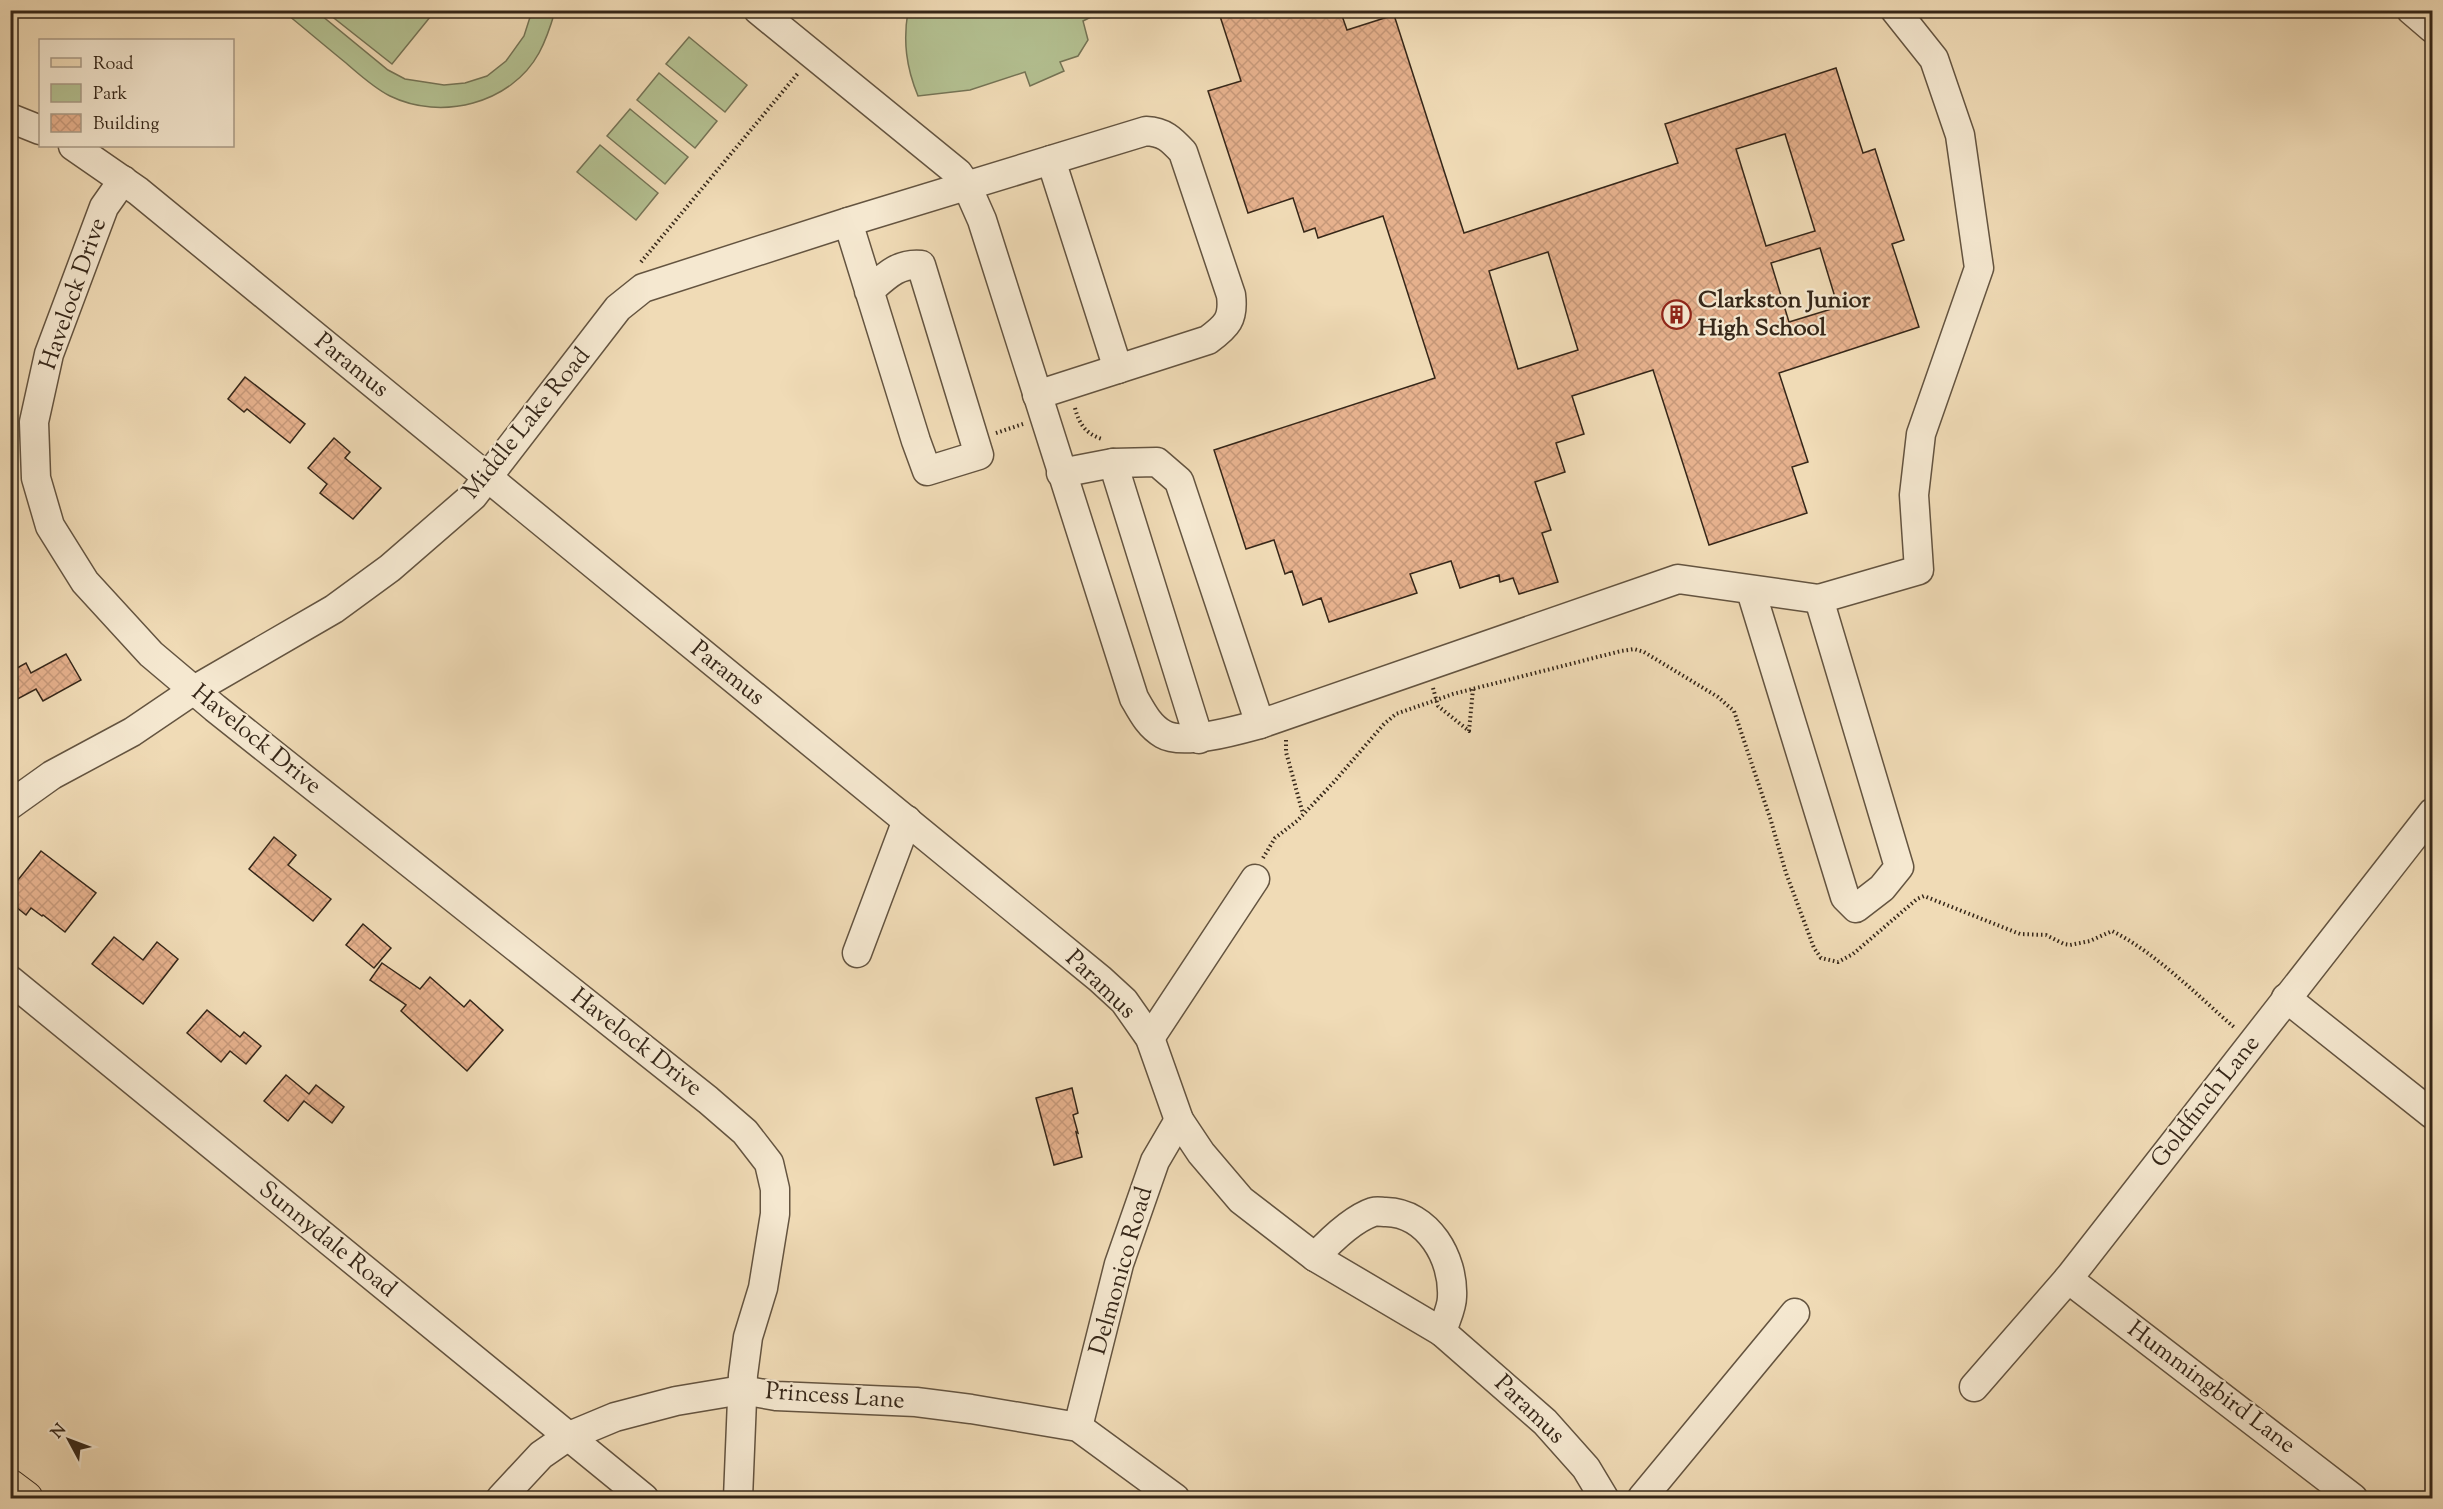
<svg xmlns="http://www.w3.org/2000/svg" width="2443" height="1509" viewBox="0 0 2443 1509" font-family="'Sorts Mill Goudy',serif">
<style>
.park{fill:#b4c192;stroke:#757456;stroke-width:1.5}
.building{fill:url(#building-cross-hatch);stroke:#362719;stroke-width:1.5;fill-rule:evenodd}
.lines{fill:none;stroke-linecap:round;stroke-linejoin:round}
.minor-casing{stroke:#645440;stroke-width:31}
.major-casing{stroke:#362719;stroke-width:35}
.path{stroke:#362719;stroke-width:4;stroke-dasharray:1.5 3;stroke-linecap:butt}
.minor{stroke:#f5e8d0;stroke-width:28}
.major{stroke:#f0dbb6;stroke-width:33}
.labels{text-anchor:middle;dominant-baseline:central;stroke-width:4.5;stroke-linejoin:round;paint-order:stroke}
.street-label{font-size:24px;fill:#362719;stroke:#f5e8d0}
.poi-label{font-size:24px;font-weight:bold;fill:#362719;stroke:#f5e8d0;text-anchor:start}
</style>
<defs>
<pattern id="building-cross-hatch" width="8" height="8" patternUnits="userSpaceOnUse" patternTransform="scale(1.5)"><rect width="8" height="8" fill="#e6b18d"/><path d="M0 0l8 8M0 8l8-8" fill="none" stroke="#c69879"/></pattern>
</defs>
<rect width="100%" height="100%" fill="#f0dbb6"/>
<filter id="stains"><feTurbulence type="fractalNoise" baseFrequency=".00333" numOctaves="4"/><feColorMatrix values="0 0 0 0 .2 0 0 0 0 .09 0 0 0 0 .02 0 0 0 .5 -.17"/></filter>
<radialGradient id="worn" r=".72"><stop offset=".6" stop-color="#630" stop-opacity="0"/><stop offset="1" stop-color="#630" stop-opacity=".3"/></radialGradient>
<!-- park -->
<g class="park">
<path d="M 283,11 L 316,11 L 388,70 L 405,79 L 444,85 L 465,83 L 487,76 L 506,61 L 524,36 L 532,11 L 555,11 C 551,25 546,40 539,53 C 511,104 441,121 390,96 C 374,88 360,75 346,63 C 325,46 304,28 283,11 Z"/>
<polygon points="325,11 435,11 392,64"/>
<path d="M 1092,11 L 1093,16 L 1083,21 L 1088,40 L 1078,56 L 1060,62 L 1064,71 L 1030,86 L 1025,72 L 970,90 L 918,96 C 906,67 903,41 908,11 Z"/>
<polygon points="689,37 747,85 725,112 666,64"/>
<polygon points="659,73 717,121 695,148 637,100"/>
<polygon points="630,109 688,157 665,184 607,136"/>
<polygon points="600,145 658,193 636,220 577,172"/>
</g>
<!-- building -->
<g class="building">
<path d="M 1218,10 L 1340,10 L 1347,30 L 1394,15 L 1464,233 L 1678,163 L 1665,124 L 1836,68 L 1863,153 L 1875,149 L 1904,240 L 1892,244 L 1919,327 L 1779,373 L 1808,462 L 1792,467 L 1807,513 L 1709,545 L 1653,370 L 1572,396 L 1584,434 L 1556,443 L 1565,472 L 1535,482 L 1551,530 L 1542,533 L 1558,582 L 1519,594 L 1513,578 L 1500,582 L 1499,575 L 1460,588 L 1451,561 L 1410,574 L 1417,593 L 1329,622 L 1321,598 L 1303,605 L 1292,571 L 1285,574 L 1274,540 L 1246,549 L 1214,450 L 1435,378 L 1383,216 L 1318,238 L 1315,228 L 1304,232 L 1293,198 L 1248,213 L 1208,91 L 1241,81 ZM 1785,134 L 1815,231 L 1766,246 L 1736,149 ZM 1820,248 L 1838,307 L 1789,322 L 1771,263 ZM 1548,252 L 1578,350 L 1518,369 L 1489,271 Z"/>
<polygon points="245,377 305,424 290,443 247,409 244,412 228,399"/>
<polygon points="334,438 350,452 345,458 381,488 353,519 320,493 327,484 308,468"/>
<polygon points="66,654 81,680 43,701 36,689 10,703 10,672 26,663 31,673"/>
<polygon points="274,837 296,855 288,865 331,899 313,921 249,869"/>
<polygon points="41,851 96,893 65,932 43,915 42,916 31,908 26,915 10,902 10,890"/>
<polygon points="363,924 391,948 374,968 346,945"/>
<polygon points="114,937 143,960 157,942 178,959 143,1004 92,964"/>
<polygon points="382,963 420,989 430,977 464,1007 470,1000 503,1030 467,1071 401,1011 406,1005 370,980"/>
<polygon points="207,1010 240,1037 244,1032 261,1046 246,1064 230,1051 221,1062 187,1033"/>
<polygon points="286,1075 309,1094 316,1085 344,1107 332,1123 304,1101 288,1121 264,1101"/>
<polygon points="1072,1088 1078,1113 1073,1115 1078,1133 1076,1132 1082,1157 1054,1165 1036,1098"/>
</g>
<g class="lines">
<defs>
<g id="minor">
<path d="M 758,10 L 958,173 L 967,186 L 982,220 L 1134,698 C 1142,712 1149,726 1163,734 C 1183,746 1238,730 1260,724 L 1678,579 L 1819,599 L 1919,570 L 1914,495 L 1921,434 L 1979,268 L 1960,135 L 1934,59 L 1895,10"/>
<polyline points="2411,10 2432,28"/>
<polyline points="10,118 40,130"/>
<polyline points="73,146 138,191 1100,979 1124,1001 1150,1038 1179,1120 1201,1153 1241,1200 1315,1257 1442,1332 1545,1422 1586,1468 1604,1498"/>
<polyline points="1051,160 1118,369"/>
<polyline points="123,180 104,207 49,354 34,422 36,478 50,526 85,582 151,654 215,708 708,1100 745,1132 769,1163 775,1189 775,1214 763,1288 748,1337 743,1375 738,1498"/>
<path d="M 848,222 L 916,441 L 927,471 L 979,455 L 921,265 C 898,263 886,276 869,291"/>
<polyline points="1113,463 1199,739"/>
<polyline points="1061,473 1113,463 1157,462 1179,481 1260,724"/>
<polyline points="1751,591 1845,897 1856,908 1882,888 1899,867 1819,599"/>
<path d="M 10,805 L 52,775 L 132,732 L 194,690 L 334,609 L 390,568 L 473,496 L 618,308 L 643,288 L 848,222 L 1146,131 C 1164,132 1171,139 1183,152 L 1231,295 C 1234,319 1227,326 1208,340 L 1037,395"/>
<polyline points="857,953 907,820"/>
<polyline points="10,980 644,1498"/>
<polyline points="2286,998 2432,1114"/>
<polyline points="1150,1038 1255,879"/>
<path d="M 1315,1257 C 1329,1242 1352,1219 1373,1212 C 1377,1211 1382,1212 1386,1212 C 1428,1213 1454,1258 1452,1297 C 1452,1308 1445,1321 1442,1332"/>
<polyline points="2068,1279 2353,1498"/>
<polyline points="1974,1387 2068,1279 2432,813"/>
<polyline points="1078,1427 1119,1264 1155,1161 1179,1120"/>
<polyline points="501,1498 541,1455 567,1437 615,1417 676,1401 742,1390 776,1396 916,1402 971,1409 1078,1427 1175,1498"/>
<polyline points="1642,1498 1795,1313"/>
</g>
<polyline id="major" points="10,1486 26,1498"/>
</defs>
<!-- minor casing -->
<use href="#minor" class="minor-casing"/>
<!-- major casing -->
<use href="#major" class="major-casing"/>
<!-- path -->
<g class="path">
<polyline points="641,262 799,72"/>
<path d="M 1075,408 C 1079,424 1086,434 1102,439"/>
<polyline points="996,433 1023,424"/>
<polyline points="1433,688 1438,706 1469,731 1473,689"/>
<polyline points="1286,740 1286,752 1303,814"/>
<path d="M 1263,858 L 1275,838 L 1297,821 L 1333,783 L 1384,724 L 1396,714 L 1453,694 L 1621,651 L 1634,649 L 1644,652 L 1718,697 L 1734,711 L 1771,821 L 1786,873 L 1814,948 L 1821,958 L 1838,962 L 1853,954 L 1917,899 L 1924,896 L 2020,934 L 2046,935 L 2064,944 L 2070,945 L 2090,941 L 2112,931 C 2155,952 2199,997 2235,1028"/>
</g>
<!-- minor -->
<use href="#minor" class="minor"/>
<!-- major -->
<use href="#major" class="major"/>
</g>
<!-- icons -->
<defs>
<symbol id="building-ring" viewBox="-11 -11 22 22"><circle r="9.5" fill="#f5e8d0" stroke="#8f2418" stroke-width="1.5"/><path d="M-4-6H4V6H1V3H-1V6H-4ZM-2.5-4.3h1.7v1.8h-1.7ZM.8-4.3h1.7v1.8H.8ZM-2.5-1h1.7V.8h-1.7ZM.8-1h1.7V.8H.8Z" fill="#8f2418"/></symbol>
</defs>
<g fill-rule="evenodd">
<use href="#building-ring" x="1660" y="298" width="33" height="33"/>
</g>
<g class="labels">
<!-- street labels -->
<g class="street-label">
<text transform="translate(74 294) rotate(-71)">Havelock Drive</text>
<text transform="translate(351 366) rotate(39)">Paramus</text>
<text transform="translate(527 424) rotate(-51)">Middle Lake Road</text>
<text transform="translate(727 674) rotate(39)">Paramus</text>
<text transform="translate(256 740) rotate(39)">Havelock Drive</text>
<text transform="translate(1100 985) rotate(44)">Paramus</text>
<text transform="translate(636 1043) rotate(38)">Havelock Drive</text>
<text transform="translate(2206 1102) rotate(-52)">Goldfinch Lane</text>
<text transform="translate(327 1240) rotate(39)">Sunnydale Road</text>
<text transform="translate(1122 1271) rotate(-74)">Delmonico Road</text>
<text transform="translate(2211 1388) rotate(37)">Hummingbird Lane</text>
<text transform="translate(835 1397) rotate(4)">Princess Lane</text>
<text transform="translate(1529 1410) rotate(44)">Paramus</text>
</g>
<!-- poi labels -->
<g class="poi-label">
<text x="1698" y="301">Clarkston Junior<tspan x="1698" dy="28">High School</tspan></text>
</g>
</g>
<!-- margin -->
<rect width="2443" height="1509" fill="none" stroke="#f0dbb6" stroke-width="36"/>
<rect x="12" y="12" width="2419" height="1485" fill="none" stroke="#362719" stroke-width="3"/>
<rect x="18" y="18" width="2407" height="1473" fill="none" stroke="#362719" stroke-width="1.5"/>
<!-- legend -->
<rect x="39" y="39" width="195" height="108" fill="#f5e8d0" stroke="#a99b87" stroke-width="1.5"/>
<rect x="51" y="58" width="30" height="9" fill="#f0dbb6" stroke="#a99b87" stroke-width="1.5"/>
<text x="93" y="69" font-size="18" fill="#362719">Road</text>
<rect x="51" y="84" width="30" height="18" fill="#b4c192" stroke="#a99b87" stroke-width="1.5"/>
<text x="93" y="99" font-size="18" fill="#362719">Park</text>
<rect x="51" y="114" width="30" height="18" fill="url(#building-cross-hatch)" stroke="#a99b87" stroke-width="1.5"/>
<text x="93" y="129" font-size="18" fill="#362719">Building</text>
<!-- north arrow -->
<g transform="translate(69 1440) rotate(311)" stroke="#f5e8d0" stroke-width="4.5" paint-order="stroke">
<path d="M0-4.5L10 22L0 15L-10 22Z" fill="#362719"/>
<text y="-9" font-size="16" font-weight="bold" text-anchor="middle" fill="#362719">N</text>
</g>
<rect width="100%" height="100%" filter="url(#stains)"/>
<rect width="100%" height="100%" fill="url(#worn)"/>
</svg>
